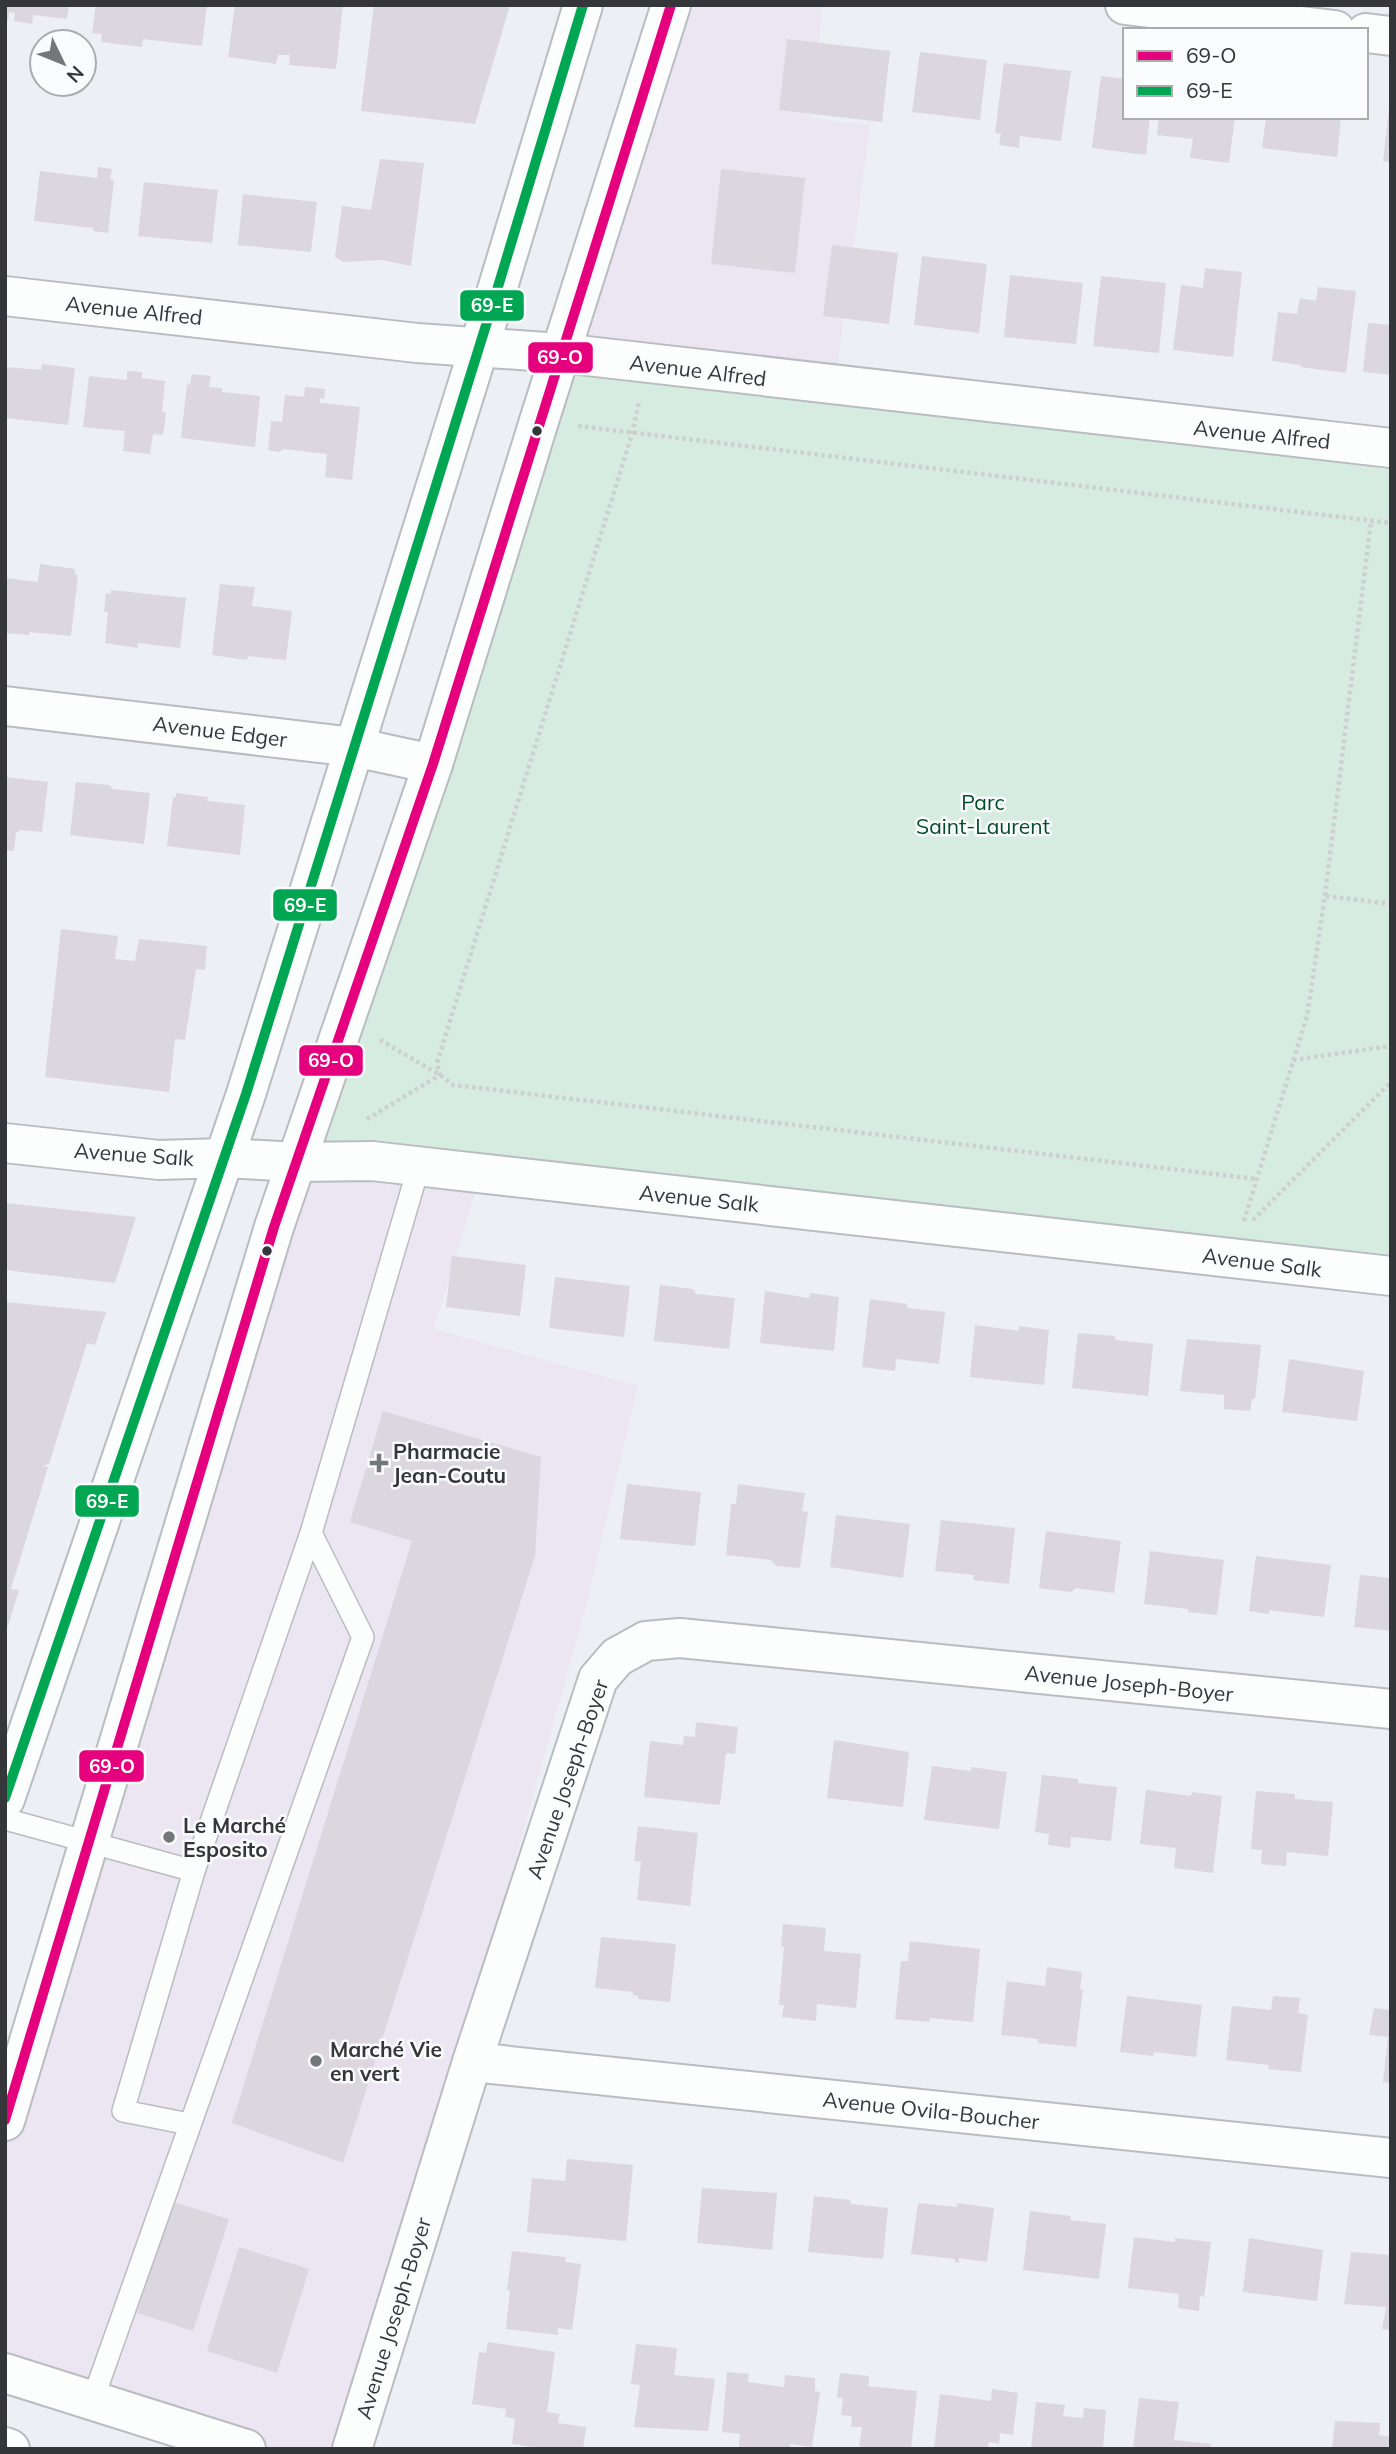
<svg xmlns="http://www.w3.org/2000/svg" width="1396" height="2454" viewBox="0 0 1396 2454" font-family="Mulish,sans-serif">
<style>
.commercial{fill:#ece6f3}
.green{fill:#d6ece1}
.building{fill:#dcd6df}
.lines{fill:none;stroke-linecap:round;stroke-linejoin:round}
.lane-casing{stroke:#b9bcc0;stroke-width:24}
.street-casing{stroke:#b9bcc0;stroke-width:42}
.secondary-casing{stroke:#b9bcc0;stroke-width:42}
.primary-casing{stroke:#b9bcc0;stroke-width:42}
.path{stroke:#cdcfd0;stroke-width:4.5;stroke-dasharray:3.5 3.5;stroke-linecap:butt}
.lane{stroke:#fcfdfd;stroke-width:21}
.street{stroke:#fcfdfd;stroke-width:38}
.secondary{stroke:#fcfdfd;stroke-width:38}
.primary{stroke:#fcfdfd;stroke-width:38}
.bus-1-casing{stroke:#fafbfd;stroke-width:16}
.bus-2-casing{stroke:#fafbfd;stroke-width:16}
.bus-1{stroke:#e5007d;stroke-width:10}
.bus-2{stroke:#00a651;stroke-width:10}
.bus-dot{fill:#343639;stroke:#fafbfd;stroke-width:2.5}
.poi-dot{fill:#74777a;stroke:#fafbfd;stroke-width:2.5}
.labels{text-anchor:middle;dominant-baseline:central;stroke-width:5;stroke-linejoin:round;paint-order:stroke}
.street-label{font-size:21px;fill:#343639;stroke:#fafbfd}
.park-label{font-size:21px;fill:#004d2b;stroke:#fafbfd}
.poi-label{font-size:21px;font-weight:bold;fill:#343639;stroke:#fafbfd;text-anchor:start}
.line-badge{stroke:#fafbfd;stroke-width:2.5}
.badge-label{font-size:19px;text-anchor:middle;font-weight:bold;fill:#fff}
</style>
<rect width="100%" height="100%" fill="#eceff4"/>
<!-- commercial -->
<g class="commercial">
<polygon points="669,5 823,5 810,118 870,125 835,386 561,353"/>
<polygon points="488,1152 434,1329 638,1386 586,1606 351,2449 250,2449 5,2367 5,2123 297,1162"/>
</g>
<!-- green -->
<polygon class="green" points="551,363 1391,454 1391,1269 305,1139"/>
<!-- building -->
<g class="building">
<polygon points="5,5 69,5 67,19 33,15 32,24 14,21 15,13 9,12 8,21 5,21"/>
<polygon points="96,5 207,5 202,46 143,39 142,47 101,42 102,34 92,33"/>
<polygon points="235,5 343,5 336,69 289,65 290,55 278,55 276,64 228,57"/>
<polygon points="374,5 510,5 475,124 361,111"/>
<polygon points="787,39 890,51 882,122 779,110"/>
<polygon points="920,52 987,60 980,120 912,112"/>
<polygon points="1004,63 1071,71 1061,141 1020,136 1019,148 999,145 1001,134 995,133"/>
<polygon points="1101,76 1125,79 1125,117 1150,117 1146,155 1092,148"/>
<polygon points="1389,109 1391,109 1391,162 1383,161"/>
<polygon points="1159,117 1235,117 1229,163 1190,158 1193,139 1157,135"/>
<polygon points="1266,117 1341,117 1337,157 1262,148"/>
<polygon points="380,159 424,163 411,266 382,260 344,262 335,257 342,206 371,210"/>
<polygon points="98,167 112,169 110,179 114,180 108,233 93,231 93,228 34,221 40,171 97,178"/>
<polygon points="721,169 805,178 795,273 711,264"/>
<polygon points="144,182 218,190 212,243 138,236"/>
<polygon points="243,194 317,202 311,252 238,245"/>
<polygon points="832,245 898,253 889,324 823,316"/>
<polygon points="922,256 987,264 979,333 914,325"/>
<polygon points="1205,268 1242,272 1233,357 1173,350 1181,285 1203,288"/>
<polygon points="1010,275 1083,283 1076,344 1004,337"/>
<polygon points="1101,276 1166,283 1159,353 1093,346"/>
<polygon points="1318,287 1356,291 1346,373 1300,367 1301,365 1272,361 1278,312 1297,314 1300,298 1316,301"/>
<polygon points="1368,323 1391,325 1391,375 1363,372"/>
<polygon points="42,364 75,368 68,425 5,418 5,367 41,370"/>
<polygon points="127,371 142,372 142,378 165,381 162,412 166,413 163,435 153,434 150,454 123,451 125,431 83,427 89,376 127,380"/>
<polygon points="192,374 211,376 209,387 222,388 222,392 260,396 255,447 181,438 187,384 190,385"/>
<polygon points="305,387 325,389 324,399 320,398 320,403 360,407 352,480 325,477 327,454 284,449 279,452 268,450 271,421 282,422 285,395 304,397"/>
<polygon points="40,564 75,569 75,574 78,575 71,636 29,632 29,635 5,633 5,578 38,582"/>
<polygon points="220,584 255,587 252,606 292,611 286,660 248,656 247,660 212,655"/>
<polygon points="111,590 186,598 180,648 138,643 138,648 105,643 108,612 104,612 106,593 111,594"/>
<polygon points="5,777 48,782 42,832 19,830 19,833 16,832 14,851 5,850"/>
<polygon points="76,782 109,785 113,789 150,793 144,844 70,835"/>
<polygon points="176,793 208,797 207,801 245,805 240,855 167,846 173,797 176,797"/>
<polygon points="61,929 118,936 115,959 135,961 139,939 207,946 205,970 196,969 185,1040 175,1039 169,1092 45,1077"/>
<polygon points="5,1203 136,1217 115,1283 5,1270"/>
<polygon points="452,1256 526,1265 520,1316 446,1307"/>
<polygon points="555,1277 630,1286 624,1337 549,1328"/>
<polygon points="660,1285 693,1289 696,1294 735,1298 729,1349 654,1341"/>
<polygon points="765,1291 809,1298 810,1293 839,1297 834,1351 760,1343"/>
<polygon points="870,1299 907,1304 907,1308 945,1312 939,1364 896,1359 895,1371 862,1367"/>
<polygon points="5,1302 106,1312 95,1345 87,1343 49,1464 42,1466 48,1467 11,1589 19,1590 8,1626 5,1626"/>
<polygon points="975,1325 1019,1331 1019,1326 1049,1330 1044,1385 970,1377"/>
<polygon points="1078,1333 1115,1336 1115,1340 1153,1344 1148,1396 1072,1388"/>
<polygon points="1187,1339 1261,1345 1255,1399 1252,1399 1250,1411 1224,1409 1224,1395 1180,1391"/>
<polygon points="1289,1359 1364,1371 1357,1421 1282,1412"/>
<polygon points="383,1411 541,1457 535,1556 343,2163 232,2123 412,1541 350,1522"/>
<polygon points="627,1484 701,1492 695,1546 620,1539"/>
<polygon points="738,1484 805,1493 802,1511 808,1512 800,1568 776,1566 771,1560 726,1555 731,1504 736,1504"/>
<polygon points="836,1515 910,1524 903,1578 830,1567"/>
<polygon points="941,1520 1015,1528 1009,1584 973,1580 974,1575 935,1571"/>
<polygon points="1046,1531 1121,1541 1114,1593 1076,1588 1071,1592 1039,1588"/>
<polygon points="1150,1551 1224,1560 1217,1615 1188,1612 1188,1609 1144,1604"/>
<polygon points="1256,1556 1331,1565 1324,1617 1269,1610 1269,1614 1249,1611"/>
<polygon points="1360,1575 1391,1578 1391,1631 1354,1627"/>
<polygon points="696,1722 738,1727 735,1754 726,1753 720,1805 644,1797 650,1741 683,1745 684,1736 695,1737"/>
<polygon points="834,1740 909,1752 903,1807 827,1798"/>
<polygon points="932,1766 971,1771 971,1767 1007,1772 999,1829 924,1820"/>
<polygon points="1042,1775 1078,1779 1078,1783 1117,1787 1111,1841 1071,1837 1070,1848 1048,1845 1049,1834 1035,1832"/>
<polygon points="1146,1790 1191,1796 1192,1792 1222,1796 1213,1873 1174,1868 1176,1848 1140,1844"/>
<polygon points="1256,1791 1295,1794 1295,1799 1333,1802 1328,1856 1287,1852 1286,1866 1261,1864 1262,1850 1251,1849"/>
<polygon points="638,1826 698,1833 690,1906 637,1900 641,1862 634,1861"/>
<polygon points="783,1924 826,1928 824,1951 861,1954 856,2008 817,2004 816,2021 782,2017 784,2005 779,2005 784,1947 781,1946"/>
<polygon points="601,1937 676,1944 670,2002 638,1999 638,1996 633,1995 633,1992 595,1988"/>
<polygon points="910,1941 980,1949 973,2022 930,2018 929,2022 895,2019 901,1961 908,1961"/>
<polygon points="1047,1967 1082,1972 1080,1989 1083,1990 1076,2047 1038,2043 1038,2039 1001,2035 1007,1981 1045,1986"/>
<polygon points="1127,1996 1202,2005 1196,2057 1154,2052 1153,2056 1120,2052"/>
<polygon points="1273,1996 1300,1998 1298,2013 1308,2015 1301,2072 1268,2069 1269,2065 1226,2060 1232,2006 1271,2010"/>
<polygon points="1374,2008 1391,2010 1391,2083 1383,2082 1388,2037 1369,2035"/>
<polygon points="567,2159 633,2165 626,2241 527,2232 532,2178 565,2181"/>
<polygon points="702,2188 777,2193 772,2250 697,2243"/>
<polygon points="814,2196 850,2200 851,2204 888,2208 883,2259 808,2252"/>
<polygon points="173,2202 229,2219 193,2331 137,2313"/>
<polygon points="918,2203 957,2207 957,2203 994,2208 987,2262 959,2258 959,2263 955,2262 955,2259 911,2254"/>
<polygon points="1030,2211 1071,2216 1070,2220 1106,2224 1099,2279 1023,2270"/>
<polygon points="1134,2237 1175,2242 1175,2238 1211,2242 1204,2297 1200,2296 1199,2311 1178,2308 1179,2294 1128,2288"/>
<polygon points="1249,2238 1323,2250 1317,2301 1243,2292"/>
<polygon points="239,2247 309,2269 277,2373 207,2351"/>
<polygon points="512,2251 566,2257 565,2262 581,2264 572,2330 558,2328 558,2335 506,2329 510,2290 507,2290"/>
<polygon points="1351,2252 1391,2255 1391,2330 1382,2329 1386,2307 1344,2304"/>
<polygon points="488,2342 555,2352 547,2412 560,2414 558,2423 586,2427 583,2449 546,2449 512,2444 515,2419 505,2417 506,2409 472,2404 479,2352 486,2353"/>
<polygon points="636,2344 677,2348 674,2375 715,2379 708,2431 634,2427 640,2385 631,2384"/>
<polygon points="727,2372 749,2374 748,2382 784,2387 785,2375 815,2378 815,2391 820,2392 812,2447 790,2444 790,2448 739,2447 740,2434 722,2432"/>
<polygon points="840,2373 869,2376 868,2386 917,2391 911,2449 859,2449 862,2427 851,2427 852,2416 841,2415 843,2398 837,2398"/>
<polygon points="992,2389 1018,2393 1013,2435 1000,2433 999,2444 989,2442 988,2449 934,2449 940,2394 991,2401"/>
<polygon points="1139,2398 1179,2402 1174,2440 1211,2444 1210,2449 1133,2449"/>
<polygon points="1036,2402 1065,2405 1063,2416 1083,2418 1084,2408 1106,2410 1103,2449 1031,2449"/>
<polygon points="1335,2421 1380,2423 1379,2435 1391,2437 1391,2449 1332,2449"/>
</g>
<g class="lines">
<defs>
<g id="lane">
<polyline points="5,1819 194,1871"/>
<polyline points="189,2124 123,2111 194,1871 311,1533"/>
<polyline points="93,2399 363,1637 311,1533 419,1166"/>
</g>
<g id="street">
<polyline points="1125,5 1335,30"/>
<polyline points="1366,33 1391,36"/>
<polyline points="5,296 417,343 561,353 1391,448"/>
<polyline points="5,706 354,747 433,764"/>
<polyline points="5,1143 159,1160 224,1158 297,1162 372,1161 1391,1276"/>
<polyline points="472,2062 1391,2158"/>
<polyline points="352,2449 472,2062 598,1679 617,1657 646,1641 680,1638 1391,1709"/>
</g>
<g id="secondary">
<polyline points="5,2373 246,2449"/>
<polyline points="5,2447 10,2449"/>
</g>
<g id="primary">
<polyline points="5,1799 246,1094 497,290 583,5"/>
<polyline points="5,2121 274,1227 433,764 539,421 671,5"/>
</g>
</defs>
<!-- lane casing -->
<use href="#lane" class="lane-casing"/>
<!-- street casing -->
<use href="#street" class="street-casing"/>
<!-- secondary casing -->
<use href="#secondary" class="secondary-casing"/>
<!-- primary casing -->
<use href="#primary" class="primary-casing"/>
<!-- path -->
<g class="path">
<polyline points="578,426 1391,523"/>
<polyline points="1326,896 1391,904"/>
<polyline points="380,1040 440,1075 453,1085 1257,1179"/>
<polyline points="1293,1060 1391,1046"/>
<polyline points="367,1119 440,1075 437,1063 632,434 639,402"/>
<polyline points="1253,1220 1391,1082"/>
<polyline points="1244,1221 1307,1016 1325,896 1371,521"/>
</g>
<!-- lane -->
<use href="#lane" class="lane"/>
<!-- street -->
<use href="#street" class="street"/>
<!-- secondary -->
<use href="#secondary" class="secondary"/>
<!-- primary -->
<use href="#primary" class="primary"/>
<defs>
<polyline id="bus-1" points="5,2120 274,1227 433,764 671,5"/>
<polyline id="bus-2" points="5,1798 246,1094 497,290 583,5"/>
</defs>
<!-- bus-1 casing -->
<use href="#bus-1" class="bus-1-casing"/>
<!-- bus-2 casing -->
<use href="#bus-2" class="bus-2-casing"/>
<!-- bus-1 -->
<use href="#bus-1" class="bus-1"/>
<!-- bus-2 -->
<use href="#bus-2" class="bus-2"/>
</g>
<!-- markers -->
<g class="bus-dot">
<circle cx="537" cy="431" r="6"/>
<circle cx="267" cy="1251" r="6"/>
</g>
<g class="poi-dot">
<path d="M375.5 1452.5h7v7h7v7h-7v7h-7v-7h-7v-7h7z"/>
<circle cx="169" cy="1837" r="7"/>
<circle cx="316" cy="2061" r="7"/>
</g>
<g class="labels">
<!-- street labels -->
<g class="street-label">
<text transform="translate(134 310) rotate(6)">Avenue Alfred</text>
<text transform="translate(698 370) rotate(7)">Avenue Alfred</text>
<text transform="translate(1262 434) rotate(6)">Avenue Alfred</text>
<text transform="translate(220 731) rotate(7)">Avenue Edger</text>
<text transform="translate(134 1154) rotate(4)">Avenue Salk</text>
<text transform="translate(699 1198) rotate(6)">Avenue Salk</text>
<text transform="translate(1262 1262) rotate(7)">Avenue Salk</text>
<text transform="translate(1129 1683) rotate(6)">Avenue Joseph-Boyer</text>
<text transform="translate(567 1779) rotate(-71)">Avenue Joseph-Boyer</text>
<text transform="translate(931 2110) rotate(6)">Avenue Ovila-Boucher</text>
<text transform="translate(393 2318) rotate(-73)">Avenue Joseph-Boyer</text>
</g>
<!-- park labels -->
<g class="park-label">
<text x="983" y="802">Parc<tspan x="983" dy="24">Saint-Laurent</tspan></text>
</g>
<!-- poi labels -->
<g class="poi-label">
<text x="393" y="1451">Pharmacie<tspan x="393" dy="24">Jean-Coutu</tspan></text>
<text x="183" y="1825">Le Marché<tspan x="183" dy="24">Esposito</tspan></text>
<text x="330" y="2049">Marché Vie<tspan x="330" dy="24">en vert</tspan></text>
</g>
</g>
<g class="line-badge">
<rect x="459" y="289" width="66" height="33" rx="7" fill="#00a651"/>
<rect x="527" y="341" width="67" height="33" rx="7" fill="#e5007d"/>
<rect x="272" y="888" width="66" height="34" rx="7" fill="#00a651"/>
<rect x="298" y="1044" width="66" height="33" rx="7" fill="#e5007d"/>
<rect x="74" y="1484" width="66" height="34" rx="7" fill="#00a651"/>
<rect x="78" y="1749" width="67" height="34" rx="7" fill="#e5007d"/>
</g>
<g class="badge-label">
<text x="492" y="312">69-E</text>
<text x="560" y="364">69-O</text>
<text x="305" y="912">69-E</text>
<text x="331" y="1067">69-O</text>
<text x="107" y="1508">69-E</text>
<text x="112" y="1773">69-O</text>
</g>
<!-- border -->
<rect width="1396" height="2454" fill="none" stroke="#343639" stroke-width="14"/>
<!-- legend -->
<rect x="1123" y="28" width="245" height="91" fill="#fafbfd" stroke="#abacaf" stroke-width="2"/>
<rect x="1137" y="51" width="35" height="10" fill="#e5007d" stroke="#abacaf" stroke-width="2"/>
<text x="1186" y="63" font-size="21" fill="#343639">69-O</text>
<rect x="1137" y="86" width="35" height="10" fill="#00a651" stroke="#abacaf" stroke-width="2"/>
<text x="1186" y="98" font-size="21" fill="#343639">69-E</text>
<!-- north arrow -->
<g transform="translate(63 63) rotate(133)"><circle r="33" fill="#fafbfd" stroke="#abacaf" stroke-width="2"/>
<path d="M0-5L12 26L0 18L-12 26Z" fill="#74777a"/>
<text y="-10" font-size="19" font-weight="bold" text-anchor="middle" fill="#343639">N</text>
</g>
</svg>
